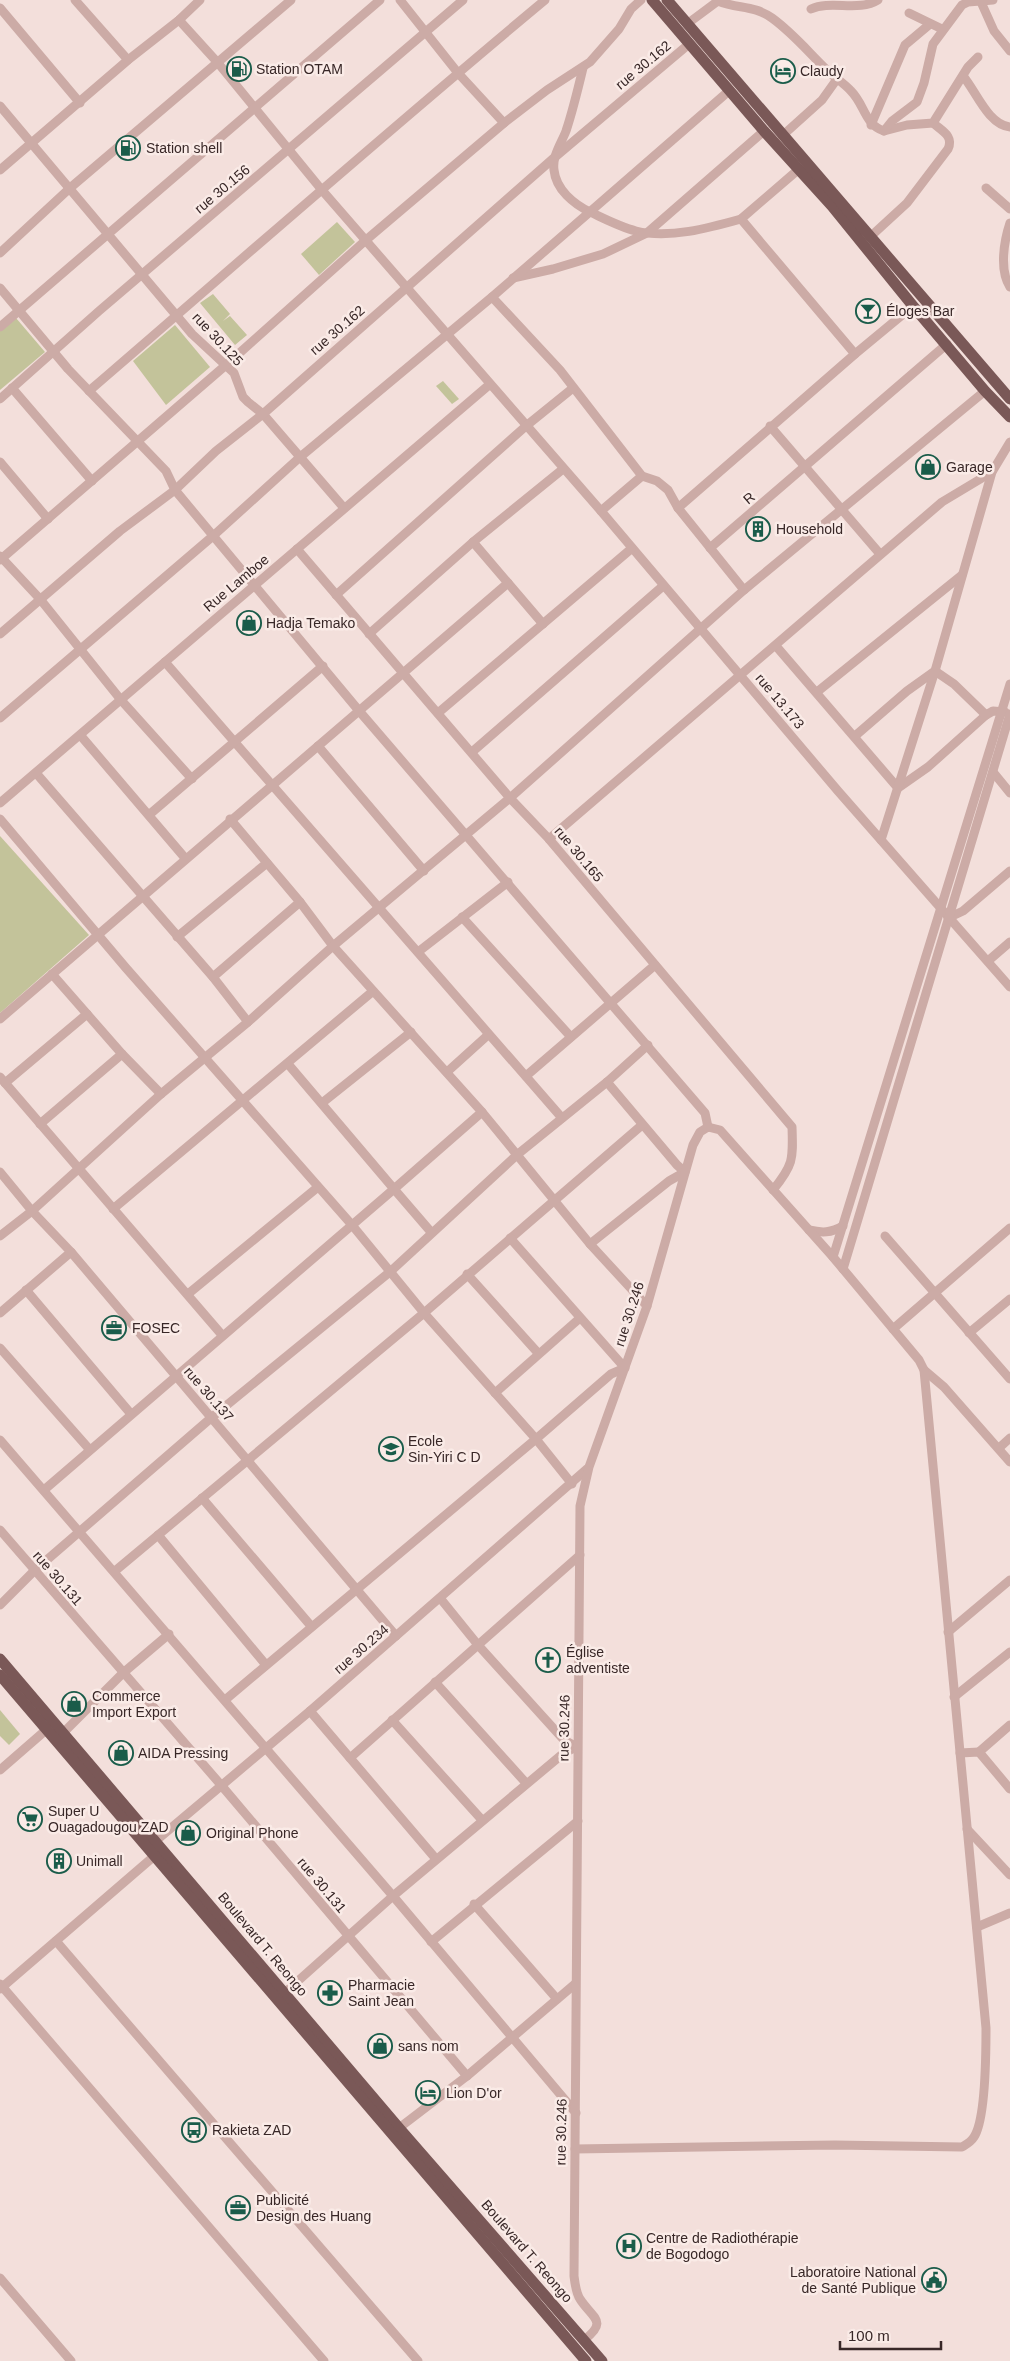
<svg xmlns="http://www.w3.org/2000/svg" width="1010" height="2361" viewBox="0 0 1010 2361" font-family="Arial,sans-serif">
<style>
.green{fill:#c3c39a}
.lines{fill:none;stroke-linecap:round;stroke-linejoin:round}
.minor{stroke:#ccaba6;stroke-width:9}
.major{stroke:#7a5857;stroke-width:11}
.labels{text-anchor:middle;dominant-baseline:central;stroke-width:5;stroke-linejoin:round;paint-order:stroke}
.street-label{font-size:14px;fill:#382727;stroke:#faebe7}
.poi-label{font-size:14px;fill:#382727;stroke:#faebe7;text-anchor:start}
</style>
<rect width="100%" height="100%" fill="#f3dfdb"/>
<!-- green -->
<g class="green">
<polygon points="337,222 355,242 319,275 301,254"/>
<polygon points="213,294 230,314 223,321 230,316 247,335 235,345 200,303"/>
<polygon points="16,318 45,352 0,390 0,331"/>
<polygon points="175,325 210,367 166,405 133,361"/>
<polygon points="443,381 459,399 452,404 436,386"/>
<polygon points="0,836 89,935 0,1013"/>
<polygon points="0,1710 20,1734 9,1745 0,1736"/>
</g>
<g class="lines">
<!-- minor -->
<g class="minor">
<polyline points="75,0 128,60"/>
<polyline points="400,0 458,73 504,123"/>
<polyline points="981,2 994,31 1010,51"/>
<polyline points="0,8 80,103"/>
<path d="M 811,9 C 831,0 859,12 878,0"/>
<polyline points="909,13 942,29"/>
<polyline points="179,20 218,63 321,189 601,511 838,791 1010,987"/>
<path d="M 687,24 L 718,1 C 738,9 754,5 772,18 C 794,34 809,53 828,71 C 835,78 844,83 851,91 C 865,105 864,124 884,131 L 907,125 L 933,123 L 968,67 L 978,57"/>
<path d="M 583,68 C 578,89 573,110 566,131 C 561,144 552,156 554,170 C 556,190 574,204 590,212 C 605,219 620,227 636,231 C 669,239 709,228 741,219 L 799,169"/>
<path d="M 963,76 C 976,91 988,125 1010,127"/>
<polyline points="0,106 192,334 234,373 243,397 248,402 263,414 344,508"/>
<polyline points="871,125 905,45 930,24"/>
<polyline points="884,131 892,121 917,102 924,83 933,44 962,5 968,2 993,0"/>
<polyline points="782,136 822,100 837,79"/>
<polyline points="0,170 128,60 179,20 200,0"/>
<polyline points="986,188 1010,209"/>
<polyline points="741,219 855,354"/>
<path d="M 1010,223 C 1004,241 999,270 1010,287"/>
<path d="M 870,237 L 907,203 L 948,149 C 954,136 942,131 933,123"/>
<polyline points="0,253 70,188 291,0"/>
<polyline points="513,278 553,269 603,254 647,233 764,131"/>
<polyline points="0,288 68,369 166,471 175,490 360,712 705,1113 708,1127"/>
<polyline points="492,297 560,370 642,476 657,481 668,490 678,508 744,590"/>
<polyline points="0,327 380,0"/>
<polyline points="12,388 92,481"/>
<path d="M 89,391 C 241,260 391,128 545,0"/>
<polyline points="0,399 99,311 463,0"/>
<polyline points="770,426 880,554"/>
<polyline points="0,462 48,519"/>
<polyline points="678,508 855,354 913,306"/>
<polyline points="601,511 642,476"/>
<polyline points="473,542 543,624"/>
<polyline points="710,548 947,344"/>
<path d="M 297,549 L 510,798 L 549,839 L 792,1127 C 793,1159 794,1164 773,1190"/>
<polyline points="0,556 40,599 121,700 192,779"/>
<polyline points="0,560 226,365 366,240 504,123 547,90 590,62 619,29 631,9 641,0"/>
<polyline points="336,595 526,426 573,388"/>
<polyline points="0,634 120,531 175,490 216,451 263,414 555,157 689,44"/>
<polyline points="369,634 473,542 563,469"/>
<polyline points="776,646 898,788 928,767 986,715 993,711 1005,712"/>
<polyline points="165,662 562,1118"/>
<polyline points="817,692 962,575"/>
<polyline points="438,713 631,549"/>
<polyline points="0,718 213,536 299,458 492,297 730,90"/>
<polyline points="81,736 185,858"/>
<polyline points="855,736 907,691 935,671 954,684 986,715"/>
<polyline points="318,746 424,871"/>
<polyline points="472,752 663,586"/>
<polyline points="993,772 1010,793"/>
<polyline points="36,773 213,977 248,1022"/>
<polyline points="0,803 489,385"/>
<polyline points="150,814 323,666"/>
<polyline points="0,819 126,968 352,1225 424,1313 536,1439 572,1484"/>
<polyline points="230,819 300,902 333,946 482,1112 590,1244 647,1306"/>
<polyline points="549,839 942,502 992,472"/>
<polyline points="881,840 935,671 992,472 1010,442"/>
<polyline points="462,917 571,1037"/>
<polyline points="948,918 963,911 1010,871"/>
<polyline points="177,937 267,863"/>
<polyline points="418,952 508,882"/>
<polyline points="988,961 1010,942"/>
<polyline points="52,974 122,1054 161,1094"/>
<polyline points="213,977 300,902"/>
<polyline points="0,1019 508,583"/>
<polyline points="288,1064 394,1189 482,1112"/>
<polyline points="447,1072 488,1035"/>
<polyline points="526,1076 655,965"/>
<polyline points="0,1077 222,1335"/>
<polyline points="5,1083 87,1014"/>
<polyline points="322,1103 411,1032"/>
<polyline points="40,1124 122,1054"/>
<polyline points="0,1172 32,1211 71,1252 396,1636"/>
<polyline points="113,1209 372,992"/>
<path d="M 809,1230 C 822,1233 831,1233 843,1226"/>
<polyline points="0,1236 32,1211 161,1094 248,1022 333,946 510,798 744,590 985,391"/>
<polyline points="885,1236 1010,1379"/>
<polyline points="590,1244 669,1181 685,1172 677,1165 607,1082"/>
<polyline points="833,1257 1010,684"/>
<polyline points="843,1269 1010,714"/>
<polyline points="467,1274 538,1353"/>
<polyline points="26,1290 131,1414"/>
<polyline points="188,1294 318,1187"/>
<polyline points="0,1313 71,1252"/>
<polyline points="893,1329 1010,1228"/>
<polyline points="969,1333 1010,1299"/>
<polyline points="0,1348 90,1450"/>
<polyline points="924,1370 944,1387 1010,1462"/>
<polyline points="495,1393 580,1318"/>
<polyline points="0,1440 393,1896 576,2113"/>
<polyline points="999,1448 1010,1438"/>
<polyline points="44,1490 394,1189 431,1232"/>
<polyline points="202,1498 311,1626"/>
<polyline points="0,1530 221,1785 467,2076"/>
<polyline points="158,1535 266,1665"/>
<polyline points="115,1571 424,1313 642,1125"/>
<polyline points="440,1598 478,1645 564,1740 577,1747"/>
<polyline points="0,1605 34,1571 211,1418 391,1271 518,1154 607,1082 648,1045"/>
<polyline points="948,1632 1010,1580"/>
<polyline points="435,1682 526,1783"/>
<polyline points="954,1697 1010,1652"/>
<polyline points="225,1700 536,1439 611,1374 625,1368 510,1238"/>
<polyline points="310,1711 436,1859"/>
<polyline points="392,1720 482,1820"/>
<polyline points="62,1734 123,1673 169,1634"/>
<polyline points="979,1752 1010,1725"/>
<polyline points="960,1753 979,1752 1010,1789"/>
<polyline points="350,1758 580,1555"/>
<polyline points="0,1770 46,1730"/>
<polyline points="967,1829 1010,1875"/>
<polyline points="152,1844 310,1711 587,1469"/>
<polyline points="474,1904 557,1999"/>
<polyline points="977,1927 1010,1913"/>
<polyline points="56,1941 418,2361"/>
<polyline points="431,1942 578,1821"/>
<polyline points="0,1984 324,2361"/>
<polyline points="0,1989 159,1852"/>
<polyline points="280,1997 393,1896 565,1752 577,1747"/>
<polyline points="399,2128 467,2076 575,1984"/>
<path d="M 575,2149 L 835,2145 L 962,2147 C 967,2144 971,2142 974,2137 C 986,2119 986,2052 986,2028 L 924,1370 L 919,1360 L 833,1257 L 720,1130 L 708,1127"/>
<polyline points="0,2278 71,2361"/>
<path d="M 584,2340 C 609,2321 592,2318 580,2299 C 576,2293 575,2284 574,2276 L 580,1506 L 589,1467 L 647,1306 L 693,1145 L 700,1132 L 708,1127"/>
</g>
<!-- major -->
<g class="major">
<polyline points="652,0 764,131 832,206 913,306 985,391 1010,417"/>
<polyline points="667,0 1010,399"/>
<polyline points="0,1659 399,2128 602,2361"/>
<polyline points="0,1675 586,2361"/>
</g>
</g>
<!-- icons -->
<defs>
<symbol id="fuel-ring" viewBox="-11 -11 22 22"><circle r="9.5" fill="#faebe7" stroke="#1a5c4a" stroke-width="1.5"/><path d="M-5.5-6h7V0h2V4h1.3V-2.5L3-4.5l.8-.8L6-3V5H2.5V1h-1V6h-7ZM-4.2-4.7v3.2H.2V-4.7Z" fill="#1a5c4a"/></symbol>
<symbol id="hotel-ring" viewBox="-11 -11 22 22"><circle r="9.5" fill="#faebe7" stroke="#1a5c4a" stroke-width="1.5"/><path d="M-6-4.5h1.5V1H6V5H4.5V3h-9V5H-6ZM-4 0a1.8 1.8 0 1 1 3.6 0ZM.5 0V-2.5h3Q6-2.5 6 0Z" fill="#1a5c4a"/></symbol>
<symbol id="bar-ring" viewBox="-11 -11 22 22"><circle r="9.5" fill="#faebe7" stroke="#1a5c4a" stroke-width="1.5"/><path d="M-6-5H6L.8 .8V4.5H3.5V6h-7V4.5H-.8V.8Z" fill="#1a5c4a"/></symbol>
<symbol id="shop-ring" viewBox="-11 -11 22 22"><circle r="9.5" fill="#faebe7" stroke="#1a5c4a" stroke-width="1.5"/><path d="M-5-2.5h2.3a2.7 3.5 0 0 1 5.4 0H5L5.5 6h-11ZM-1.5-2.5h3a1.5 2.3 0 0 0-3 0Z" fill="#1a5c4a"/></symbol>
<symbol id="building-ring" viewBox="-11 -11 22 22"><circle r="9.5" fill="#faebe7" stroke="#1a5c4a" stroke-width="1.5"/><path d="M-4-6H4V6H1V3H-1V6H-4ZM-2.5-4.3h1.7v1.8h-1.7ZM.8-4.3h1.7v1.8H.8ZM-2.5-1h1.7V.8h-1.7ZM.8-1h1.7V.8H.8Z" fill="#1a5c4a"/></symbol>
<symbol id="office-ring" viewBox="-11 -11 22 22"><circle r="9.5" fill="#faebe7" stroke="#1a5c4a" stroke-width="1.5"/><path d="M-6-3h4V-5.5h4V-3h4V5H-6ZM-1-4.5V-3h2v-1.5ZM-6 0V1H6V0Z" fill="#1a5c4a"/></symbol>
<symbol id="school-ring" viewBox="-11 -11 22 22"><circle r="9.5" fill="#faebe7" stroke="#1a5c4a" stroke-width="1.5"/><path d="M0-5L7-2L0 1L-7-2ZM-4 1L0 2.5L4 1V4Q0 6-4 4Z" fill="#1a5c4a"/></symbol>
<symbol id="church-ring" viewBox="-11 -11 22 22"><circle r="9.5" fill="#faebe7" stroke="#1a5c4a" stroke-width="1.5"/><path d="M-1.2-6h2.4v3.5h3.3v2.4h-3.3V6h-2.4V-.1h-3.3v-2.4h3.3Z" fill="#1a5c4a"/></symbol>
<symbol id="supermarket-ring" viewBox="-11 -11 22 22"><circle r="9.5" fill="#faebe7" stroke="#1a5c4a" stroke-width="1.5"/><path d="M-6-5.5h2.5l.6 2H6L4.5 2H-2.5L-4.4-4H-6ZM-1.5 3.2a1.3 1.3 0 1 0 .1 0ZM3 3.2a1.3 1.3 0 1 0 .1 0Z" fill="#1a5c4a"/></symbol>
<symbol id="pharmacy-ring" viewBox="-11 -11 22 22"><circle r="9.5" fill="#faebe7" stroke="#1a5c4a" stroke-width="1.5"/><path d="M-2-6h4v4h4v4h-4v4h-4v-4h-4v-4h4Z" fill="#1a5c4a"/></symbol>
<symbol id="bus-ring" viewBox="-11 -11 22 22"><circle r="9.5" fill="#faebe7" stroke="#1a5c4a" stroke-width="1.5"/><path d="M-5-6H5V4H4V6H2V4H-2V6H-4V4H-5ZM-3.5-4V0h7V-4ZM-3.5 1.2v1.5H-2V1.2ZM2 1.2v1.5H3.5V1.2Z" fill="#1a5c4a"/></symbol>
<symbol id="hospital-ring" viewBox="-11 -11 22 22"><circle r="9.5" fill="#faebe7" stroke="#1a5c4a" stroke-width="1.5"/><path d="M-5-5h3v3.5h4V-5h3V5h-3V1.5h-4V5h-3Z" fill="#1a5c4a"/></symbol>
<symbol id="civic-ring" viewBox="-11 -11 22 22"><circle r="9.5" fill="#faebe7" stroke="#1a5c4a" stroke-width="1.5"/><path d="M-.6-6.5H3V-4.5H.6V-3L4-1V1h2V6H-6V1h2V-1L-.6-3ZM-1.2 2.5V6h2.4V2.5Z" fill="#1a5c4a"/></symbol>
</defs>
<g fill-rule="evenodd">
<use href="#fuel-ring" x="225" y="55" width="28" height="28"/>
<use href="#hotel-ring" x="769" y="57" width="28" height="28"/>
<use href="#fuel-ring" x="114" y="134" width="28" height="28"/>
<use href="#bar-ring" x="854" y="297" width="28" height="28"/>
<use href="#shop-ring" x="914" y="453" width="28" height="28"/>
<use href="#building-ring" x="744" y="515" width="28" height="28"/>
<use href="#shop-ring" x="235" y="609" width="28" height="28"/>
<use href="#office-ring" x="100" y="1314" width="28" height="28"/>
<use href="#school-ring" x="377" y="1435" width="28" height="28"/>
<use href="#church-ring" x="534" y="1646" width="28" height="28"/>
<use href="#shop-ring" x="60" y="1690" width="28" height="28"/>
<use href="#shop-ring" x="107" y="1739" width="28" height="28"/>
<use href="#supermarket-ring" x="16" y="1805" width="28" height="28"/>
<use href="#shop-ring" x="174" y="1819" width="28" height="28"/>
<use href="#building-ring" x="45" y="1847" width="28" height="28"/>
<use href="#pharmacy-ring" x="316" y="1979" width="28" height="28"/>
<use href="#shop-ring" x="366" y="2032" width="28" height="28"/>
<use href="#hotel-ring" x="414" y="2079" width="28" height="28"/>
<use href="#bus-ring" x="180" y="2116" width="28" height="28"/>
<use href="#office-ring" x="224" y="2194" width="28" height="28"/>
<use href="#hospital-ring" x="615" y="2232" width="28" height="28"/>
<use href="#civic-ring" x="920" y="2266" width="28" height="28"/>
</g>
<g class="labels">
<!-- street labels -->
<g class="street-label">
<text transform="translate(643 65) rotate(-40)">rue 30.162</text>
<text transform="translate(222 189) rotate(-40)">rue 30.156</text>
<text transform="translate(337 330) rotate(-41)">rue 30.162</text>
<text transform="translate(218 339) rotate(47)">rue 30.125</text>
<text transform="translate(749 498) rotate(-40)">R</text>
<text transform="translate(236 583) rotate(-40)">Rue Lamboe</text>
<text transform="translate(780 701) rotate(50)">rue 13.173</text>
<text transform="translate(579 854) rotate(50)">rue 30.165</text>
<text transform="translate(629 1314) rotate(-72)">rue 30.246</text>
<text transform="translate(209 1394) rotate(49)">rue 30.137</text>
<text transform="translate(58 1578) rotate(49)">rue 30.131</text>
<text transform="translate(361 1649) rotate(-41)">rue 30.234</text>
<text transform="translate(564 1728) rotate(-89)">rue 30.246</text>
<text transform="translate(322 1885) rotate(50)">rue 30.131</text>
<text transform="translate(263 1944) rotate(50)">Boulevard T. Reongo</text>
<text transform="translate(561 2132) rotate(-89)">rue 30.246</text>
<text transform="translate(527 2251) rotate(49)">Boulevard T. Reongo</text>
</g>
<!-- poi labels -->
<g class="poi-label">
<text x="256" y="69">Station OTAM</text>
<text x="800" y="71">Claudy</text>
<text x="146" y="148">Station shell</text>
<text x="886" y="311">Éloges Bar</text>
<text x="946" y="467">Garage</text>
<text x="776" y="529">Household</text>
<text x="266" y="623">Hadja Temako</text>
<text x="132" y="1328">FOSEC</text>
<text x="408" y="1441">Ecole<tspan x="408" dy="16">Sin-Yiri C D</tspan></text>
<text x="566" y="1652">Église<tspan x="566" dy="16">adventiste</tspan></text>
<text x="92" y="1696">Commerce<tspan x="92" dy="16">Import Export</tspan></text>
<text x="138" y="1753">AIDA Pressing</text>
<text x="48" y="1811">Super U<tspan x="48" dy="16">Ouagadougou ZAD</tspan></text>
<text x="206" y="1833">Original Phone</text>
<text x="76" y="1861">Unimall</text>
<text x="348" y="1985">Pharmacie<tspan x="348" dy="16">Saint Jean</tspan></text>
<text x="398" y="2046">sans nom</text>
<text x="446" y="2093">Lion D'or</text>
<text x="212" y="2130">Rakieta ZAD</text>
<text x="256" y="2200">Publicité<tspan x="256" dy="16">Design des Huang</tspan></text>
<text x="646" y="2238">Centre de Radiothérapie<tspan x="646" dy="16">de Bogodogo</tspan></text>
<text x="916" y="2272" text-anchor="end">Laboratoire National<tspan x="916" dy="16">de Santé Publique</tspan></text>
</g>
</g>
<!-- scale -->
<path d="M840 2341v8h101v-8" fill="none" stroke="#382727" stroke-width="2.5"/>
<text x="848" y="2341" font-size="15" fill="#382727" stroke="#faebe7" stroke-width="4" paint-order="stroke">100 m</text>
</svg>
